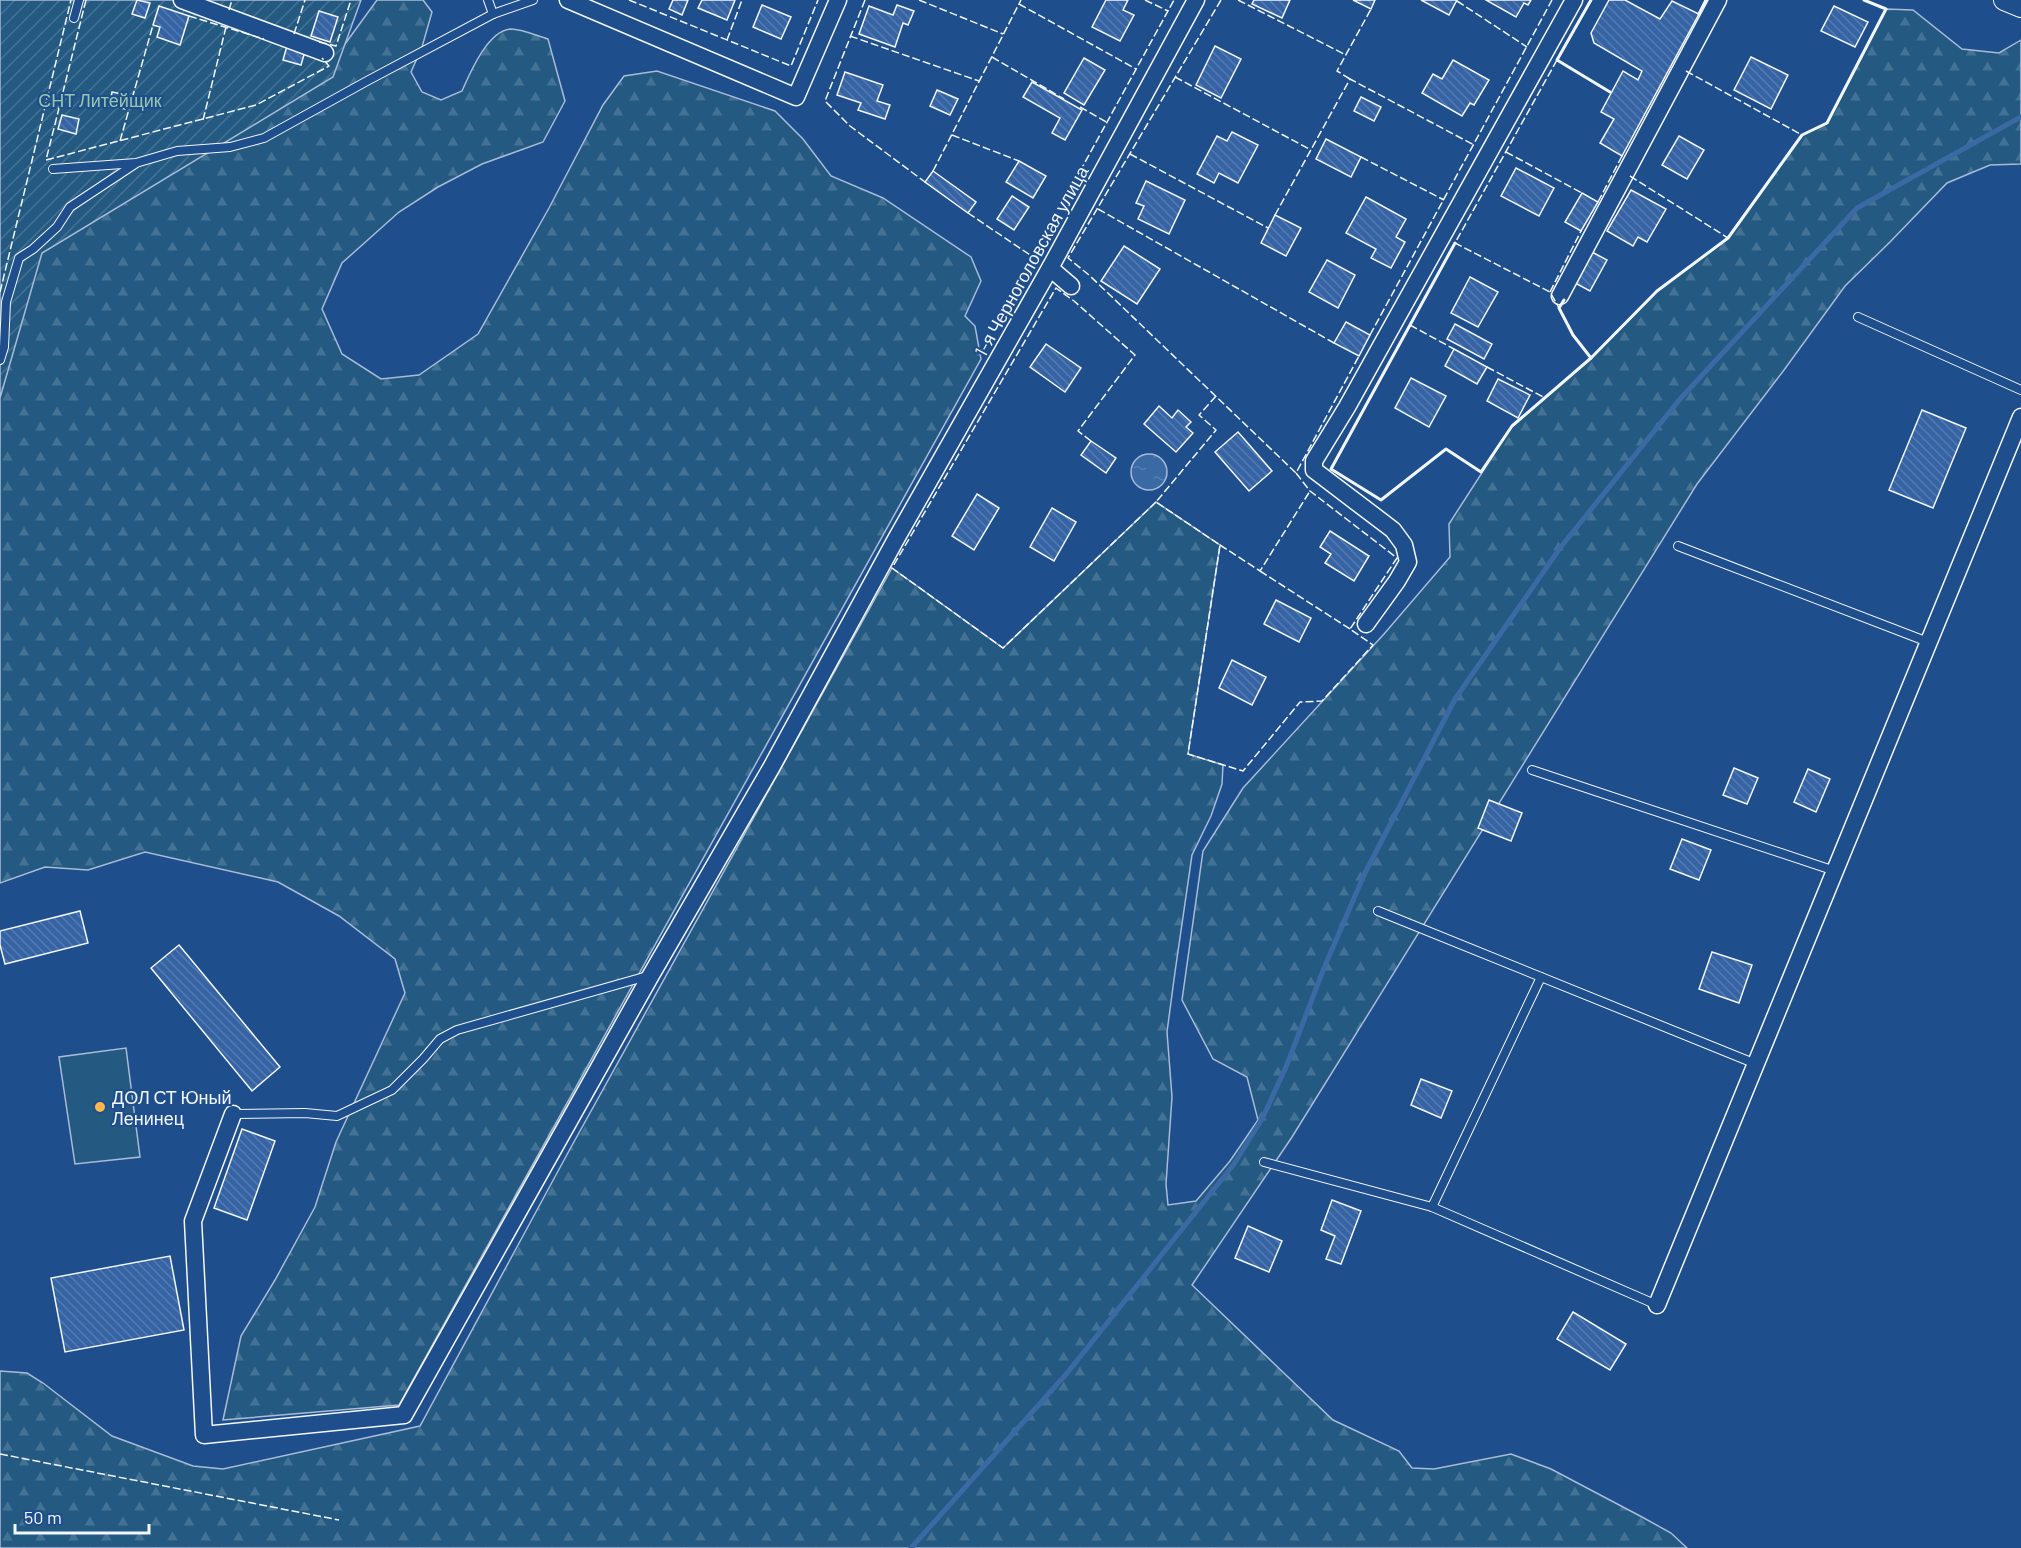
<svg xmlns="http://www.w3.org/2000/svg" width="2021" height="1548" viewBox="0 0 2021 1548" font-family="Barlow,sans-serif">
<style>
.green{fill:#245a82;stroke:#a8bbd7;stroke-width:1.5}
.forest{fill:url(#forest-firs);stroke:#a8bbd7;stroke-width:1.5}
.garden{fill:url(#garden-furrows);stroke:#a8bbd7;stroke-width:1.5}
.water{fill:url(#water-ripples);stroke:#a8bbd7;stroke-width:1.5}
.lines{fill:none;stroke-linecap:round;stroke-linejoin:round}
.stream{stroke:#3b69a3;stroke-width:5}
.building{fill:url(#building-back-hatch);stroke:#f2f6ff;stroke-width:1.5}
.service-casing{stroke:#f2f6ff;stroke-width:10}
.minor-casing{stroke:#f2f6ff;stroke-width:19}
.tertiary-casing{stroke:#f2f6ff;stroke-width:22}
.service{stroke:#1f4e8c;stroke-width:8}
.minor{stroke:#1f4e8c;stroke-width:16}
.tertiary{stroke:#1f4e8c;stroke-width:20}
.fence{stroke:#f2f6ff;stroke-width:1.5;stroke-dasharray:8 3;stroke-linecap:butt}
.wall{stroke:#f2f6ff;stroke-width:3}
.poi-dot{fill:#ffb74d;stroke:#1f4e8c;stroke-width:2}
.labels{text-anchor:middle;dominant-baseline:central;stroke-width:4.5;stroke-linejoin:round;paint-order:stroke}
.park-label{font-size:18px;fill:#97c8a6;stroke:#1f4e8c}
.street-label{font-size:18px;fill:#f2f6ff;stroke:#1f4e8c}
.poi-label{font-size:18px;fill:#f2f6ff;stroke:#1f4e8c;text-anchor:start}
</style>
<defs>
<pattern id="forest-firs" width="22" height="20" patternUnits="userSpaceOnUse" patternTransform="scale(1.5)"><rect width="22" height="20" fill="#245a82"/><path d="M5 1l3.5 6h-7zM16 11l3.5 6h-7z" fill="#447295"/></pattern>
<pattern id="garden-furrows" width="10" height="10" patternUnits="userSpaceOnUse" patternTransform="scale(1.5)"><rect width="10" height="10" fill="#245a82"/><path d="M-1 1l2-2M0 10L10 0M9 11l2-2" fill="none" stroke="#447295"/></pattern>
<pattern id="water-ripples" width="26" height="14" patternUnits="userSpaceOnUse" patternTransform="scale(1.5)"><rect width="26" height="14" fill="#3b69a3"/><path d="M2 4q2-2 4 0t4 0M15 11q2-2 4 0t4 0" fill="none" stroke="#587fb1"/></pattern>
<pattern id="building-back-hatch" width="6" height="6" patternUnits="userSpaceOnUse" patternTransform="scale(1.5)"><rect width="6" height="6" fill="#3563a3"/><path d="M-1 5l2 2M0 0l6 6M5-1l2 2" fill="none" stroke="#537ab1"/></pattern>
</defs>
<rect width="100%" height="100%" fill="#1f4e8c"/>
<!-- green -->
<polygon class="green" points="126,1048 140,1157 75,1164 59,1057"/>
<!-- forest -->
<g class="forest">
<path d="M 377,0 L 423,0 L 432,12 L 422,47 L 411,72 L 422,92 L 441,100 L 462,91 C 470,73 488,30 511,29 C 522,29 537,36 548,39 L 565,101 L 543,142 L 482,164 L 438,187 L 399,212 L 342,263 L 322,309 L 342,354 L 381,379 L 419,375 L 478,334 L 549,208 L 603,105 L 624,76 L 657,71 L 775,111 L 803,139 L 831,176 L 883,198 L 971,257 L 981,281 L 965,316 L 975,326 L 981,359 L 399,1405 L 223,1420 L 241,1336 L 275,1280 L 315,1207 L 336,1142 L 405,993 L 395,959 L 339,916 L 278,882 L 145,852 L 88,870 L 45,867 L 0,883 L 0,348 L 46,160 L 329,66 Z"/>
<polygon points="1886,9 1913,10 1962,49 1999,53 2021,40 2021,164 1990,165 1947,183 1890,242 1845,286 1784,370 1697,484 1292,1137 1192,1285 1333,1420 1399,1451 1412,1468 1434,1469 1511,1454 1551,1469 1642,1517 1671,1533 1687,1548 0,1548 0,1371 27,1373 43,1383 112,1436 193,1466 223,1469 420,1426 570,1149 892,568 1003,648 1156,502 1220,545 1188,754 1223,765 1222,784 1211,816 1192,855 1175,972 1167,1032 1172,1097 1166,1184 1168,1205 1196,1201 1230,1161 1258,1120 1247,1077 1213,1059 1182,1000 1203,851 1243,788 1384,634 1450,557 1449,524 1512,426 1591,358 1657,291 1728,238 1802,135 1827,123"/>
</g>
<!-- garden -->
<polygon class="garden" points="0,0 361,0 333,77 42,253 0,398"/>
<!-- water -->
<circle class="water" cx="1149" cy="472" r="18"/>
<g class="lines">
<!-- stream -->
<polyline class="stream" points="911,1548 1068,1372 1234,1164 1263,1117 1286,1067 1324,968 1364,875 1455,699 1560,548 1680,399 1857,208 2021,117"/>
</g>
<!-- building -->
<g class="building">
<polygon points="137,0 150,3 145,18 132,14"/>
<polygon points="673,0 688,0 682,15 669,9"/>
<polygon points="702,0 735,0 727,20 698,8"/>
<polygon points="1106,0 1128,0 1123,10 1134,15 1120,41 1092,27"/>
<polygon points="1254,0 1290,0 1282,18 1252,4"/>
<polygon points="1353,0 1375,0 1371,9"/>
<polygon points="1421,0 1457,0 1449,15"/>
<polygon points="1486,0 1531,0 1528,5 1524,3 1516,17"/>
<polygon points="1609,0 1625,0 1660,19 1672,1 1699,14 1622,156 1600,143 1614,119 1601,112 1623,71 1638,80 1642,71 1594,43 1591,33"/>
<polygon points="762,5 791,17 781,39 753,27"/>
<polygon points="897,5 914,11 908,25 903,23 895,47 859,34 869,6 893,15"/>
<polygon points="159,6 189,16 180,45 157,37 160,27 153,25"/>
<polygon points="1834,6 1868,22 1855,47 1821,31"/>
<polygon points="319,11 338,17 330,42 311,36"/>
<polygon points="287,46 305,51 301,65 283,60"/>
<polygon points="1215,46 1241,59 1221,98 1196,85"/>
<polygon points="1751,57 1788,75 1771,109 1734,90"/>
<polygon points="1084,58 1105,70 1084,105 1064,93"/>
<polygon points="1453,60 1489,80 1474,105 1470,103 1462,116 1422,93 1433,74 1442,79"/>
<polygon points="845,72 883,85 877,101 890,105 885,119 858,110 861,103 837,95"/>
<polygon points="1032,82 1082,110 1065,140 1052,133 1060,118 1023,97"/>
<polygon points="937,90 958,99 950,115 930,106"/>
<polygon points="112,92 128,95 125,109 109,106"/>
<polygon points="1361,97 1381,107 1374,121 1354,111"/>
<polygon points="62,115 79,119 76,134 58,129"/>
<polygon points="1232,132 1258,145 1238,183 1219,173 1214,183 1197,174 1217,136 1227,141"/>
<polygon points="1679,136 1704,150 1687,179 1662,165"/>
<polygon points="1326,139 1361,157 1351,177 1316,159"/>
<polygon points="1019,161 1046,176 1033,198 1006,182"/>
<polygon points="1516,168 1554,188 1539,216 1501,196"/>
<polygon points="933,171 976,202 968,213 925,182"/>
<polygon points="1146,181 1185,200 1169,234 1138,219 1144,206 1136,203"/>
<polygon points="1631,190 1666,209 1647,242 1638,237 1633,246 1607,231"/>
<polygon points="1582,193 1598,202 1581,231 1565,222"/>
<polygon points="1012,196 1029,207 1014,230 997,219"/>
<polygon points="1366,197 1406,219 1396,237 1405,242 1391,268 1371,258 1376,249 1346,233"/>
<polygon points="1275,215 1301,228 1286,256 1261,243"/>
<polygon points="1124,246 1160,269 1137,304 1101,281"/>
<polygon points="1592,252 1607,260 1590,291 1575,283"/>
<polygon points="1327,260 1355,275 1338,308 1309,292"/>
<polygon points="1470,277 1498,292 1478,327 1451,313"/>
<polygon points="1346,322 1370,335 1359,356 1334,343"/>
<polygon points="1455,324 1492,344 1484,359 1447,339"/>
<polygon points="1046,344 1081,368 1065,392 1030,367"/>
<polygon points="1454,349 1487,367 1477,384 1445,366"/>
<polygon points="1411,378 1446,396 1429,427 1395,408"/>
<polygon points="1498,379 1530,395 1518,418 1487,401"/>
<polygon points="1159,406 1172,418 1178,410 1191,422 1186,427 1193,433 1176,452 1144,424"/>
<polygon points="1922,410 1966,428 1933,508 1889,490"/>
<polygon points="1238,432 1272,471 1249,491 1215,452"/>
<polygon points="1091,441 1116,458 1106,473 1081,455"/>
<polygon points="977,494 999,508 974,550 952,536"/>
<polygon points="1052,508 1076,522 1054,561 1030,547"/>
<polygon points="1330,531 1369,556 1354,581 1325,563 1331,554 1320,547"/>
<polygon points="1276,600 1311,618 1299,642 1264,624"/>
<polygon points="1232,660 1266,677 1252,705 1219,688"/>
<polygon points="1734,768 1758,778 1747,804 1723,795"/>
<polygon points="1808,769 1830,779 1816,812 1794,802"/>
<polygon points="1489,800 1522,813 1511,841 1478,828"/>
<polygon points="1682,839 1711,850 1699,880 1670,869"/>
<polygon points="80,911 88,943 5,964 0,945 0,931"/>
<polygon points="179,945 280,1067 252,1091 151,968"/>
<polygon points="1712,952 1752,965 1739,1003 1699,989"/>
<polygon points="1421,1079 1452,1091 1441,1118 1411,1105"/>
<polygon points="242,1129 275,1141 247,1220 214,1208"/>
<polygon points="1332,1200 1361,1211 1341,1264 1326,1259 1335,1236 1321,1230"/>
<polygon points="1248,1226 1282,1241 1269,1272 1235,1258"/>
<polygon points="170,1256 184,1330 65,1352 51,1278"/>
<polygon points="1573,1312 1626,1344 1610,1370 1557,1339"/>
</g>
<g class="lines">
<defs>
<g id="service">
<polyline points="493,14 533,0"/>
<polyline points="74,18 79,0"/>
<polyline points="53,169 136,163 177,151 230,147 264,138 367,81 493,14 488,0"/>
<polyline points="1858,317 2021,390"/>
<polyline points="0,360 4,347 6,302 19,258 33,249 57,227 70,207 135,164"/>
<polyline points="1678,546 1928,642"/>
<polyline points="1532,770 1835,871"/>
<polyline points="1378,911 1756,1064"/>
<polyline points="233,1114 305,1113 337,1116 392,1090 423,1059 440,1039 457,1030 651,975"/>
<polyline points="1264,1162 1432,1207 1657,1305"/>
<polyline points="1432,1207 1541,977"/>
</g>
<g id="minor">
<polyline points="182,0 325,53"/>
<polyline points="568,0 796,97 838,0"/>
<polyline points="1050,268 1071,286"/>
<polyline points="1560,296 1718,0"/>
<polyline points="1366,624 1397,581 1408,562 1404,545 1393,530 1314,470 1314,461 1347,407 1574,0"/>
<polyline points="233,1114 193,1221 204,1435 404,1415 651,975 771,768 896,539 1050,268 1196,0"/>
<polyline points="1657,1305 2021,417"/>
</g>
<polyline id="tertiary" points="2004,0 2021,7"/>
</defs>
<!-- service casing -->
<use href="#service" class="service-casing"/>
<!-- minor casing -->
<use href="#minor" class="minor-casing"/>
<!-- tertiary casing -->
<use href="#tertiary" class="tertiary-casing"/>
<!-- service -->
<use href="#service" class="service"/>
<!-- minor -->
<use href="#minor" class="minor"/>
<!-- tertiary -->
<use href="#tertiary" class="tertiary"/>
<!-- fence -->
<g class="fence">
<polyline points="86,0 46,160 256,105 329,66 322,58"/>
<polyline points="629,0 791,66 818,0"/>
<polyline points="865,0 825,101 850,126 925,182"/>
<polyline points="919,0 1003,34"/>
<polyline points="1145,0 1168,11"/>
<polyline points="1221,0 1068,258 1089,275 1296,473 1359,356"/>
<polyline points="1238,0 1346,55"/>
<polyline points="1457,1 1527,47"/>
<polyline points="1019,4 1136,69"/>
<polyline points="229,10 232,0"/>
<polyline points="189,16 264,39"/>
<polyline points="294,34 305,0"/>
<polyline points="850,36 979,81"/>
<polyline points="727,40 742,0"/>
<polyline points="319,42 336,46 351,0"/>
<polyline points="992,57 1064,99"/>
<polyline points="1557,60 1455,243 1550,292 1559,308"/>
<polyline points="1686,71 1802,135"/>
<polyline points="1175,77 1311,150"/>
<polyline points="1350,79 1337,71 1371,9"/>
<polyline points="1080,107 1108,123"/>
<polyline points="203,120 226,27"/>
<polyline points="952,135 1019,161"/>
<polyline points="120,141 153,25"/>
<polyline points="1506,152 1582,193"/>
<polyline points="1130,154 1268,228"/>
<polyline points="1361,157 1444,200"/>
<polyline points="933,171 1021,0"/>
<polyline points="1630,176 1728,238"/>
<polyline points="1598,202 1622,156"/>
<polyline points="1098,209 1334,343"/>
<polyline points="968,213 1033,257 1174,0"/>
<polyline points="1275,215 1350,79 1474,145"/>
<polyline points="0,292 71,0"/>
<polyline points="1550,292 1581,231"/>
<polyline points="1410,325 1454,349"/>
<polyline points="1370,335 1552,0"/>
<polyline points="1487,367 1545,398"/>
<polyline points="1216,396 1199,415 1216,430 1156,502 1220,545 1188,754 1243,771 1300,702 1322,701 1373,645 1350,629 1397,558 1310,491 1296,473"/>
<polyline points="1091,441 1078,431 1135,355 1074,301 1056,288 892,568 1003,648 1156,502"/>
<polyline points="1220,545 1260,571 1310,491"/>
<polyline points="1260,571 1350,629"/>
<polyline points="0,1454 339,1520"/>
</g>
<!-- wall -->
<g class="wall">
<polyline points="1591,0 1557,60 1610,92"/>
<polyline points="1699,14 1706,0"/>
<polyline points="1455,243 1331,469 1381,500 1446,449 1481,472 1512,426 1591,358 1657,291 1728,238 1802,135 1827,123 1886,9 1864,0"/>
<polyline points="1564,300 1559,308 1573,335 1591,358"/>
</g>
</g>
<!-- markers -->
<circle class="poi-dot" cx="100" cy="1107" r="6"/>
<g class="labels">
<!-- park labels -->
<g class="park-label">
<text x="100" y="100">СНТ Литейщик</text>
</g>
<!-- street labels -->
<g class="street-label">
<text transform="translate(1031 261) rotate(-61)">1-я Черноголовская улица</text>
</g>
<!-- poi labels -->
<g class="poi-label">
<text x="112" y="1097">ДОЛ СТ Юный<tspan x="112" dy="21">Ленинец</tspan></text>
</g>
</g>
<!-- scale -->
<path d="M15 1524v9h134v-9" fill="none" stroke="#f2f6ff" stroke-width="3"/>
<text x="24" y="1524" font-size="18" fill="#f2f6ff" stroke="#1f4e8c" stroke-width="4.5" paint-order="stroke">50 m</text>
</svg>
